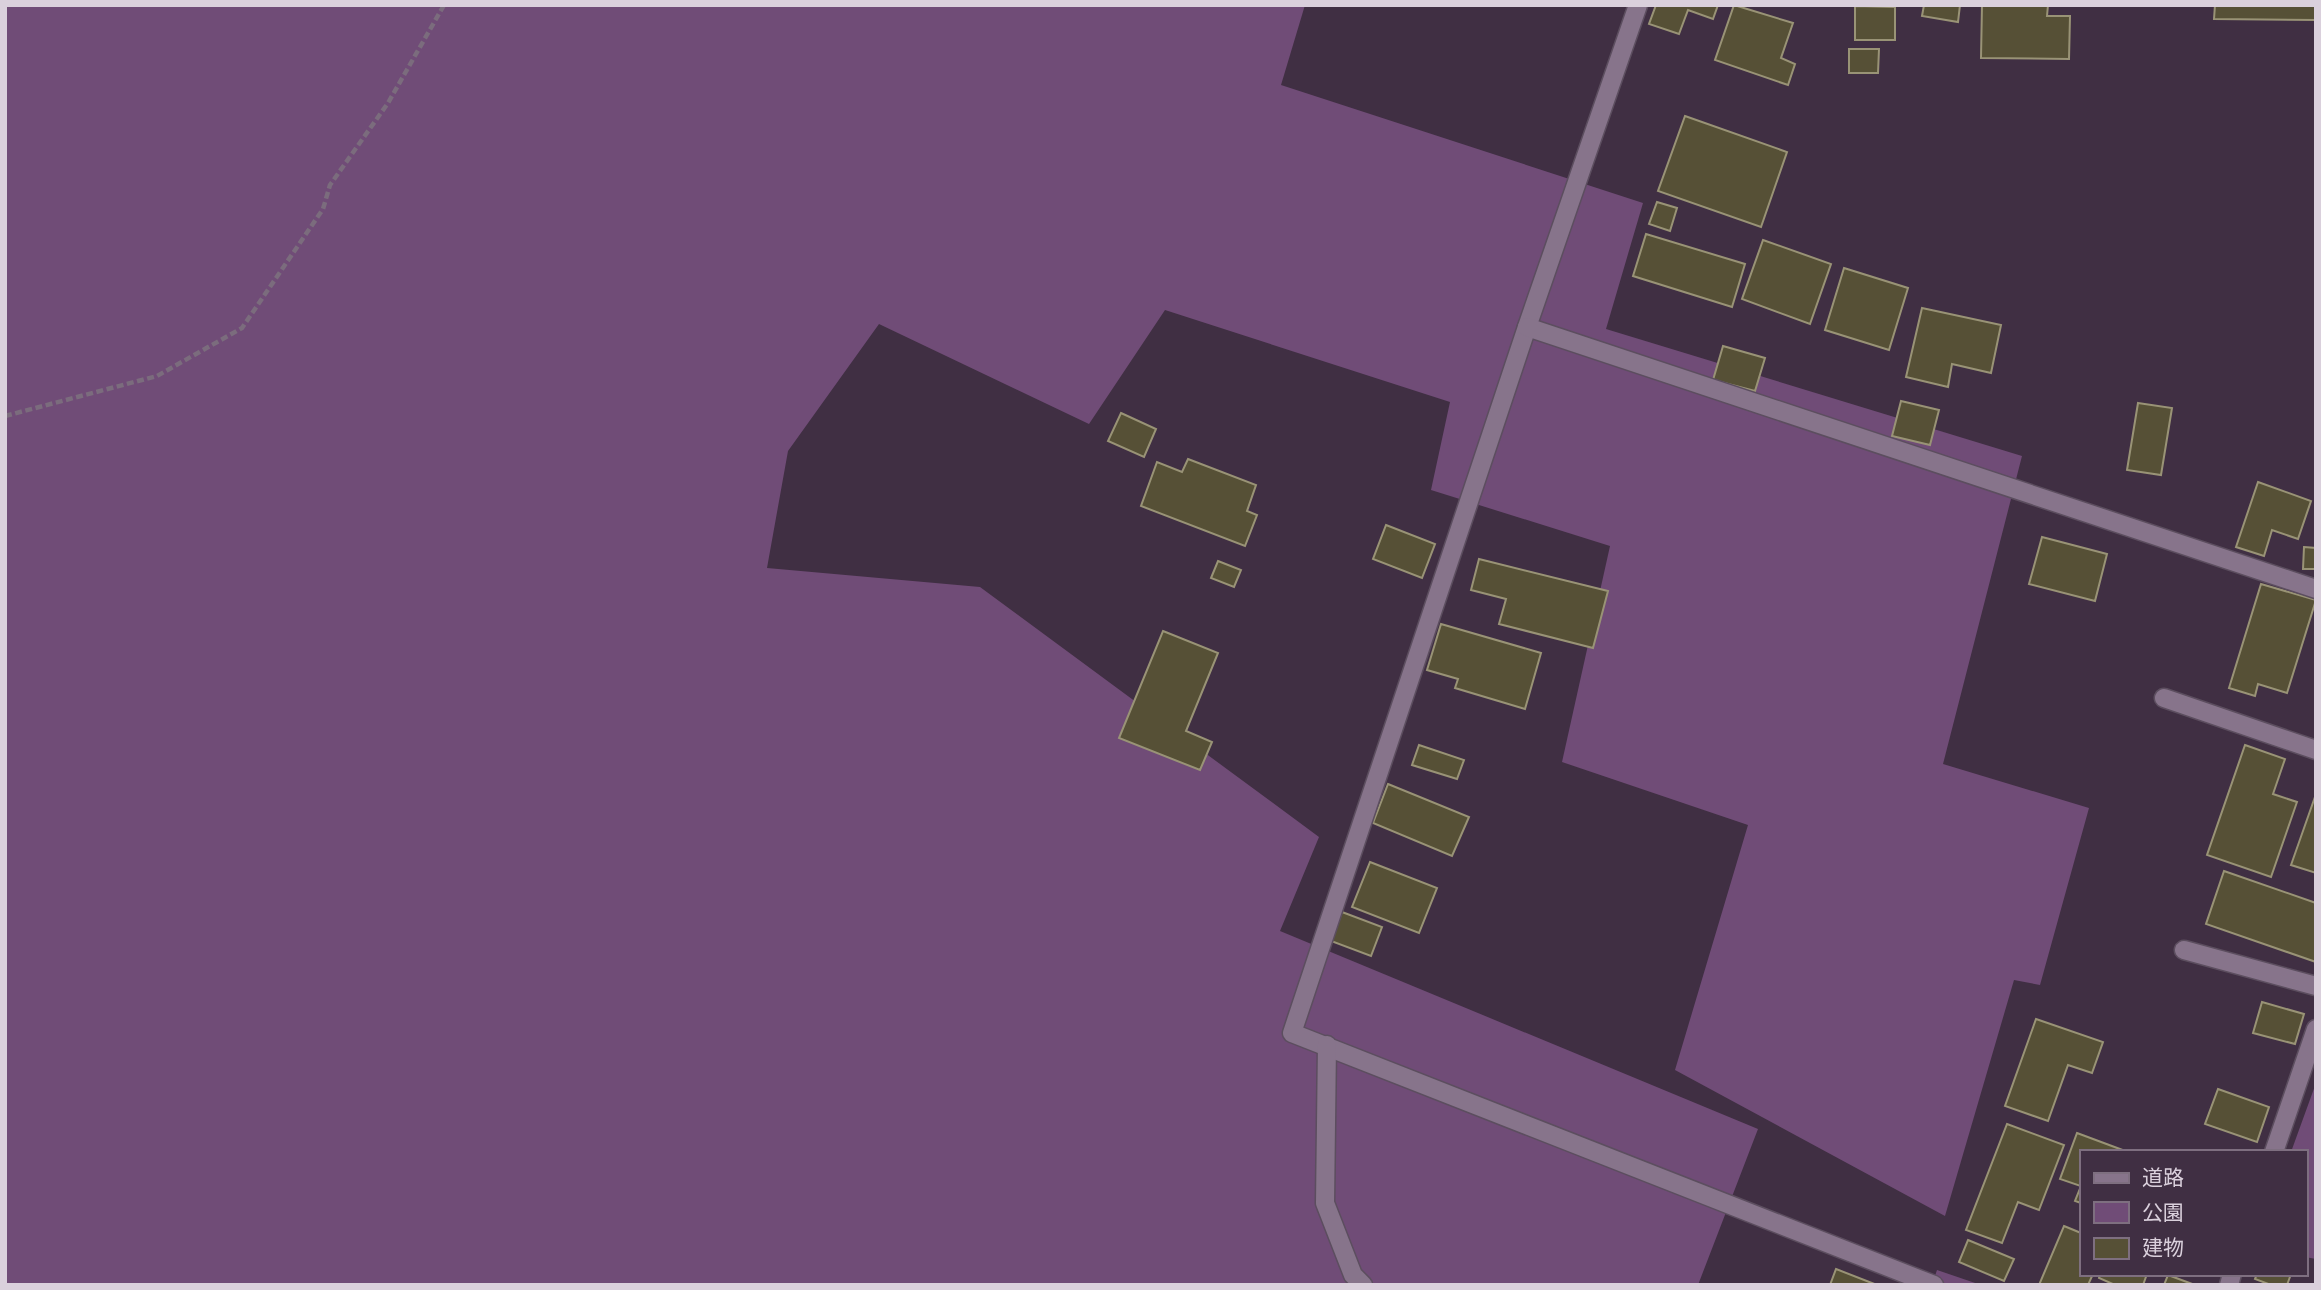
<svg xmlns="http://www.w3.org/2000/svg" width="2321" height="1290" viewBox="0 0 2321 1290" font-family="'Libre Baskerville','Noto Sans JP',serif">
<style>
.green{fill:#704c77}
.building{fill:#565036;stroke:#999376;stroke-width:2}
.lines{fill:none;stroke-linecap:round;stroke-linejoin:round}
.minor-casing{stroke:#5c4e5f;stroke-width:21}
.path{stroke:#7b6c7d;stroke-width:4.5;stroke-dasharray:7 3.5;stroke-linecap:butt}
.minor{stroke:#87748b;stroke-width:18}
</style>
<rect width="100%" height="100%" fill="#402f43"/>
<!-- green -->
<g class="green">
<polygon points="5,5 1305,5 1281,85 1643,203 1606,329 2022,456 1943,764 2089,808 2040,985 2014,980 1945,1216 1675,1070 1748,825 1562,762 1610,546 1431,490 1450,402 1165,310 1089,424 879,324 788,451 767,568 980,587 1319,837 1280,931 1758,1129 1698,1285 5,1285"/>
<polygon points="2316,1083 2316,1259 2305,1257 2305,1152 2291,1152"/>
<polygon points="1937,1270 1981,1285 1932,1285"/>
</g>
<!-- building -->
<g class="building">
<polygon points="1656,5 1718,5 1713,19 1688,10 1679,34 1649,24"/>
<polygon points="1734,5 1793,23 1781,58 1795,64 1788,85 1715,60"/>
<polygon points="1924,5 1960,5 1958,22 1922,16"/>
<polygon points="1982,5 2048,5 2047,16 2070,16 2069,59 1981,58"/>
<polygon points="2215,5 2316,5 2316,20 2214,19"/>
<polygon points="1855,6 1895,7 1895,40 1855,40"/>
<polygon points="1849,49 1879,49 1878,73 1849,73"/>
<polygon points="1685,116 1787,152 1761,227 1658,191"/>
<polygon points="1657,202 1677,208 1670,231 1649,224"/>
<polygon points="1646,234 1745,264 1732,307 1633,276"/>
<polygon points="1763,240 1831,264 1810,324 1742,299"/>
<polygon points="1844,268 1908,288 1889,350 1825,330"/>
<polygon points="1922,308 2001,325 1991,373 1952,364 1948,387 1906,377"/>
<polygon points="1723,346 1765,358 1755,391 1713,380"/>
<polygon points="1901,401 1939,410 1930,445 1892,436"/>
<polygon points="2138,403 2172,408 2161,475 2127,470"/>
<polygon points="1121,413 1156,429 1144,457 1108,441"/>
<polygon points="1188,459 1256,485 1247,511 1257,515 1245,546 1141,506 1157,462 1182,472"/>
<polygon points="2258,482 2311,501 2298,539 2272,530 2264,556 2236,547"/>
<polygon points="1386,525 1435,544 1422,578 1373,559"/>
<polygon points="2042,537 2107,554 2095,601 2029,584"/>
<polygon points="2304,547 2316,548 2316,569 2303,569"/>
<polygon points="1479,559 1608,591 1593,648 1499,624 1506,599 1471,590"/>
<polygon points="1218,561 1241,570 1234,587 1211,578"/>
<polygon points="2261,584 2316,600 2287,693 2258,684 2255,696 2229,688"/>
<polygon points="1441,624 1541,653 1525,709 1455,688 1458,679 1427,670"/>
<polygon points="1163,631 1218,653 1186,731 1212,742 1200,770 1119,738"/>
<polygon points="1419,745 1464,760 1457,779 1412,765"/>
<polygon points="2245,745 2285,759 2273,794 2297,802 2271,877 2207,855"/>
<polygon points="1388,784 1469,817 1452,856 1373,823"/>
<polygon points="2316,794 2316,873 2291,865"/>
<polygon points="1370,862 1437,888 1419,933 1352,907"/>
<polygon points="2224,871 2316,903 2316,962 2206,924"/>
<polygon points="1342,912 1382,927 1371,956 1331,941"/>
<polygon points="2262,1002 2304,1014 2295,1044 2253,1033"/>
<polygon points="2036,1019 2103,1042 2092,1073 2068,1065 2048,1121 2005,1106"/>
<polygon points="2218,1089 2269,1107 2257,1142 2205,1124"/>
<polygon points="2007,1124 2064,1145 2039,1210 2018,1202 2002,1243 1966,1230"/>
<polygon points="2077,1133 2128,1152 2081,1152 2081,1203 2075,1201 2081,1186 2060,1179"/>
<polygon points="2064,1226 2081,1233 2081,1274 2093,1274 2088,1285 2039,1285"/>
<polygon points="1968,1240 2014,1259 2004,1281 1959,1262"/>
<polygon points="1836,1269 1877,1285 1830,1285"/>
<polygon points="2100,1274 2147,1274 2143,1285 2115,1285 2099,1278"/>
<polygon points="2257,1274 2291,1274 2287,1285 2271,1285 2255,1279"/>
<polygon points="2168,1275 2195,1285 2164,1285"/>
</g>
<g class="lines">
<defs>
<g id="minor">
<polyline points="1638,5 1527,327 1292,1033 1934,1285"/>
<polyline points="1527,327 2316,589"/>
<polyline points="2164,698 2316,750"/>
<polyline points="2184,950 2316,986"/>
<polyline points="1327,1045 1325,1203 1353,1275 1363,1285"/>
<polyline points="2274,1152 2316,1029"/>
<polyline points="2229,1285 2232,1274"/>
</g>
</defs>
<!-- minor casing -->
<use href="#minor" class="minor-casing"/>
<!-- path -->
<polyline class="path" points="5,416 157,376 242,328 323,209 330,185 388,103 444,5"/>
<!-- minor -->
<use href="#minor" class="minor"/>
</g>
<!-- border -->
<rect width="2321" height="1290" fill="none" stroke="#dad0dc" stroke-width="14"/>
<!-- legend -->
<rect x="2080" y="1150" width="228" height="126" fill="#402f43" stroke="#7e6f80" stroke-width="2"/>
<rect x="2094" y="1173" width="35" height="10" fill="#87748b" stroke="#7e6f80" stroke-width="2"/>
<text x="2142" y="1185" font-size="21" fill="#dad0dc">道路</text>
<rect x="2094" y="1202" width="35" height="21" fill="#704c77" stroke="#7e6f80" stroke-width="2"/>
<text x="2142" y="1220" font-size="21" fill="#dad0dc">公園</text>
<rect x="2094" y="1238" width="35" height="21" fill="#565036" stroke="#7e6f80" stroke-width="2"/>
<text x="2142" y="1255" font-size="21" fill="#dad0dc">建物</text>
</svg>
